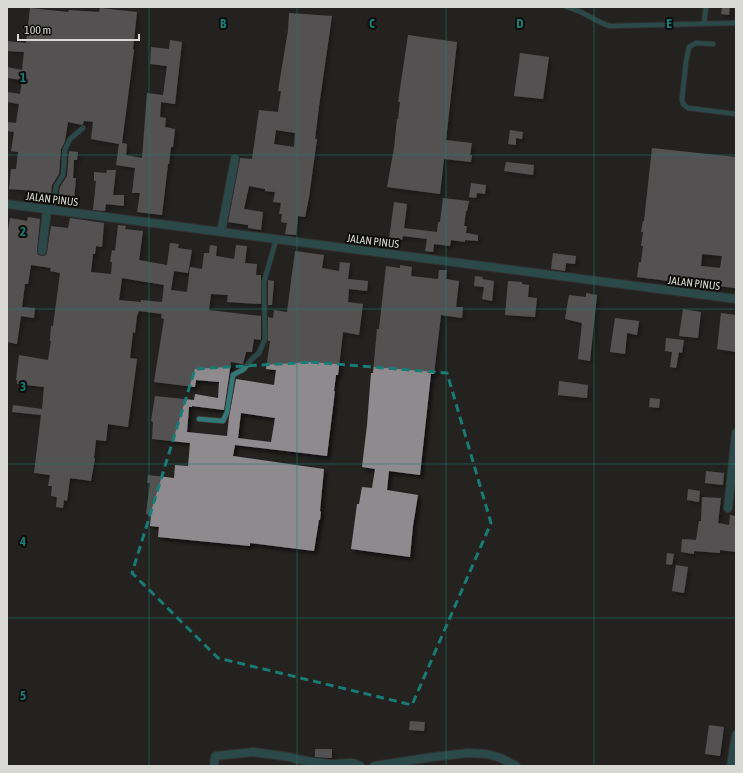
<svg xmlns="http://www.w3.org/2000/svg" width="743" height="773" viewBox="0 0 743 773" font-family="'Asap Condensed',sans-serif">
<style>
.building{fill:#8e8a8e;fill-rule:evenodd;filter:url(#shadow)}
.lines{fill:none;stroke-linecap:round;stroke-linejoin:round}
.service-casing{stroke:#42403d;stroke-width:6}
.minor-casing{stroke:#42403d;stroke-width:10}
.tertiary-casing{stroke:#42403d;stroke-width:10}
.service{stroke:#317878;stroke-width:4.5}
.minor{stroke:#317878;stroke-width:8}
.tertiary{stroke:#317878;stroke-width:8}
.marked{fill:none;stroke:#197b73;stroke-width:3;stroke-dasharray:8 5;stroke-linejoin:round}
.grid{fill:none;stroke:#197b73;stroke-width:1;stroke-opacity:0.55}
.labels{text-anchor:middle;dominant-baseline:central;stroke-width:4;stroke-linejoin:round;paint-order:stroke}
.street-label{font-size:11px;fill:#d8d8d5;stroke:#0d0d0b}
.grid-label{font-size:13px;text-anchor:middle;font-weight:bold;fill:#197b73;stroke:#0d0d0b;stroke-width:4;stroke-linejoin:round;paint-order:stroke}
</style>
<defs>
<filter id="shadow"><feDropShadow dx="3" dy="3" stdDeviation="2" flood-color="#0009"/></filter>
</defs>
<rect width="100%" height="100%" fill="#252320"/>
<!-- building -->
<g class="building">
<polygon points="722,7 730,7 729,15 721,14"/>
<polygon points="30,8 68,12 69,10 99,12 100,8 137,12 133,49 134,50 122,143 127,144 126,155 142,158 147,93 163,95 167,66 150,64 151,47 169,49 170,40 182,42 175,104 161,102 160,117 166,118 165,127 175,129 173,147 171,147 169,164 168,164 162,215 137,212 140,193 132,193 135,168 116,165 119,144 91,139 93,122 84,121 83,124 82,125 68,122 65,141 61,149 59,174 52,185 50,204 34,201 36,191 9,189 11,169 16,169 18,152 11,151 14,132 7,131 7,122 16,123 19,104 7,102 7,92 20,94 22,80 7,78 7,67 22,70 24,52 7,51 7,41 26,43"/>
<path d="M 289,13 L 332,16 L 319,106 L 315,139 L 317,139 L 309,197 L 305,217 L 298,216 L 296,235 L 285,234 L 287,223 L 281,222 L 282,214 L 279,214 L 281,203 L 273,202 L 275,192 L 265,191 L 265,189 L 249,186 L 244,209 L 263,212 L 261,230 L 248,228 L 248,225 L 228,222 L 240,158 L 252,159 L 259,110 L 278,112 L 281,91 L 278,91 L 288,30 ZM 276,130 L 295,133 L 294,147 L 274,144 Z"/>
<polygon points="408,35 457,42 446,140 472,143 470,155 472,155 471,162 444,159 440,194 387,187 394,148 397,119 398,119 400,102 398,102"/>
<polygon points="520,53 549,57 543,99 514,96"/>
<polygon points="510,130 523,132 522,139 516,138 516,145 508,144"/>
<path d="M 652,148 L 736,157 L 736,288 L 716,286 L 716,287 L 637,277 L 639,262 L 641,262 L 643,246 L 641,246 L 643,232 L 641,232 L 643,221 L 644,221 ZM 702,254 L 722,256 L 720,268 L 701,266 Z"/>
<polygon points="69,151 78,152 77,160 74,160 73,178 76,178 74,200 64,199 63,206 57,205 60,187 67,176"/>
<polygon points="506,162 534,165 533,175 504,171"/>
<polygon points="107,170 116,170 113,195 124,195 124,206 106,204 105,211 93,210 96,181 94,181 94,172 106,173"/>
<polygon points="471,183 486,185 485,194 477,193 476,198 469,197"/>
<polygon points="443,198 469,201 467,211 466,211 464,226 467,226 466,233 478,235 478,241 465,240 465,242 451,240 450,246 434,244 433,252 425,251 427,239 403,236 402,240 389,239 394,202 407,204 404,228 437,232 438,222 440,222"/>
<path d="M 28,217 L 40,219 L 37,251 L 38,255 L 42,256 L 46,255 L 47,252 L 51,226 L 68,228 L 70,218 L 104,223 L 102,247 L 96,246 L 95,254 L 93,254 L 91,272 L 111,274 L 112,262 L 110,262 L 112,250 L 115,251 L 118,225 L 126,226 L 125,229 L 143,231 L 139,260 L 167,265 L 170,243 L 179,244 L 178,248 L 192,250 L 188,273 L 174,271 L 171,290 L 187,292 L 190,267 L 202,269 L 204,253 L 209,253 L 210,245 L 217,246 L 216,256 L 234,259 L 236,245 L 247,246 L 245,263 L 257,264 L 256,275 L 261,275 L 261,304 L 227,302 L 228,295 L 211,294 L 209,310 L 261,316 L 261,340 L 254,339 L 252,352 L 246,352 L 243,364 L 231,362 L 224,410 L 192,406 L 192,407 L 189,407 L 187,432 L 227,436 L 229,417 L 236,379 L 274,385 L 276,370 L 266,369 L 270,341 L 268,341 L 268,317 L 273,318 L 274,310 L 287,312 L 295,251 L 324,255 L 322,268 L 339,271 L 340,262 L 350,263 L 348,279 L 368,281 L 367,291 L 349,289 L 348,302 L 363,304 L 359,335 L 343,332 L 338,375 L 336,375 L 334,391 L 335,391 L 327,456 L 235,445 L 233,456 L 324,469 L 320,511 L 321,512 L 320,520 L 319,520 L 314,551 L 250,543 L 250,546 L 158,537 L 159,527 L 150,526 L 151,515 L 146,514 L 150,483 L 147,483 L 148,475 L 174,478 L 175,465 L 188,466 L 190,443 L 152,439 L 153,422 L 151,421 L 155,396 L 194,400 L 195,394 L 218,398 L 219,382 L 196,380 L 195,387 L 154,382 L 164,319 L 161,318 L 162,314 L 139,311 L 137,316 L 135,333 L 133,332 L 130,358 L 137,359 L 128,427 L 108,424 L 106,441 L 96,440 L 94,458 L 95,458 L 91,481 L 70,478 L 67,501 L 64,500 L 63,508 L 56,507 L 57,497 L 51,496 L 52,486 L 48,486 L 50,475 L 34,473 L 41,415 L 12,412 L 13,405 L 42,409 L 44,387 L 17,384 L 17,380 L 16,380 L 19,355 L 48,360 L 51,341 L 50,341 L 51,326 L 53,326 L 60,273 L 50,271 L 51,268 L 31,265 L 28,284 L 25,284 L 22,307 L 35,308 L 34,318 L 21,316 L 17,344 L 7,342 L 7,236 L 10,218 L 27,221 ZM 122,278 L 164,285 L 162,302 L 141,300 L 141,302 L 119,300 ZM 241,413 L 275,418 L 271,442 L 238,438 Z"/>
<polygon points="553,253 576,256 575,264 566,263 565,271 551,269"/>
<polygon points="400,265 412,267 411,276 438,279 439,270 447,270 446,279 459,281 456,307 463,307 462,318 441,315 434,374 431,374 420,475 389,471 387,490 418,495 413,526 410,557 351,549 357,504 359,504 362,487 372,488 375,469 362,467 367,425 371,373 373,373 377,329 379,329 386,266 400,268"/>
<polygon points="475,276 483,277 482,279 494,281 492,301 482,299 484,287 474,286"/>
<polygon points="268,280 274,281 272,305 268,305"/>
<polygon points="508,281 522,282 522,284 529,285 528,297 537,298 535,317 505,315"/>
<polygon points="586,293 597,295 590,361 578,359 582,323 565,319 569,295 586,297"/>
<polygon points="683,309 701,312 698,338 679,336"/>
<polygon points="721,313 736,315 736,352 717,349"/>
<polygon points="615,318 639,321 637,335 627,333 625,354 610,352"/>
<polygon points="666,338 684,340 682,353 679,352 676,368 670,367 672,352 665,351"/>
<polygon points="559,381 588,385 587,398 558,395"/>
<polygon points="650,398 660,399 659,408 649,407"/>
<polygon points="706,471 724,473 723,485 705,483"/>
<polygon points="688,489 700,491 699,502 687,500"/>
<polygon points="702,497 721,498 718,523 729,525 730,515 736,516 736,552 720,550 720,553 694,551 694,554 681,552 682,539 696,540 699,521 701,521"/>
<polygon points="667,553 674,554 672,565 666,564"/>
<polygon points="676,565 688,567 684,593 672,591"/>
<polygon points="410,721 425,722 424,731 409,730"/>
<polygon points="709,725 724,727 720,756 705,754"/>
<polygon points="315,749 332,749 332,758 315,757"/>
</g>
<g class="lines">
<defs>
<g id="service">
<path d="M 567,7 C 583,10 595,22 610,26 L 736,23"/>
<polyline points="704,23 706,7"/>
<polyline points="713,44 696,43 689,47 686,62 682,99 683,104 688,108 736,114"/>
<polyline points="53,210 56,186 63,175 65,149 70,139 83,128"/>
<polyline points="199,419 223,421 227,412 233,375 244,369 252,359 259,353 265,339 264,282 276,240"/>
</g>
<g id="minor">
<polyline points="221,232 235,159"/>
<polyline points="42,251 47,210"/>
<polyline points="728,508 736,433"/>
<polyline points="214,766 215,757 216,756 253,752 290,757 296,759 314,762 331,764 353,763 360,766"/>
<polyline points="374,766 433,757 468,753 487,754 501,758 516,766"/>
<polyline points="731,766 736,735"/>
</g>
<polyline id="tertiary" points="7,204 736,299"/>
</defs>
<!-- service casing -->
<use href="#service" class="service-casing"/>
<!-- minor casing -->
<use href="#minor" class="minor-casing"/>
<!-- tertiary casing -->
<use href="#tertiary" class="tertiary-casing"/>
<!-- service -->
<use href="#service" class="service"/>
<!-- minor -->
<use href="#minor" class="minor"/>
<!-- tertiary -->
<use href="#tertiary" class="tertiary"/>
</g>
<!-- marked area -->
<path d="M0 0H743V773H0ZM 311,362 L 447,373 L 491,523 L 412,705 L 218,658 L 132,573 L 195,369 Z" fill="#252320" fill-opacity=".55" fill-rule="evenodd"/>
<path class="marked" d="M 311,362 L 447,373 L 491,523 L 412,705 L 218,658 L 132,573 L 195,369 Z"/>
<!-- grid -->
<path class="grid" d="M 149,7 L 149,766M 297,7 L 297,766M 446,7 L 446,766M 594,7 L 594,766M 7,155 L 736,155M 7,309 L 736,309M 7,464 L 736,464M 7,618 L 736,618"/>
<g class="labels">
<!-- street labels -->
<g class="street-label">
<text transform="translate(52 199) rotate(7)">JALAN PINUS</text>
<text transform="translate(373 241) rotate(7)">JALAN PINUS</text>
<text transform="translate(694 283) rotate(7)">JALAN PINUS</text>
</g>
</g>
<g class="grid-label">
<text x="223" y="28">B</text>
<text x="372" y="28">C</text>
<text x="520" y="28">D</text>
<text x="669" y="28">E</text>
<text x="23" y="82">1</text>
<text x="23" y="236">2</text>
<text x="23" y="391">3</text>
<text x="23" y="546">4</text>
<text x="23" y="700">5</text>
</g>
<!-- border -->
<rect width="743" height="773" fill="none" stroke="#d8d8d5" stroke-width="16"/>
<!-- scale -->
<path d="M18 34v6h121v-6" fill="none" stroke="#d8d8d5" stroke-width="2"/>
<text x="24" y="34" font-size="12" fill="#d8d8d5" stroke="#0d0d0b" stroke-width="3" paint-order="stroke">100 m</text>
</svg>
